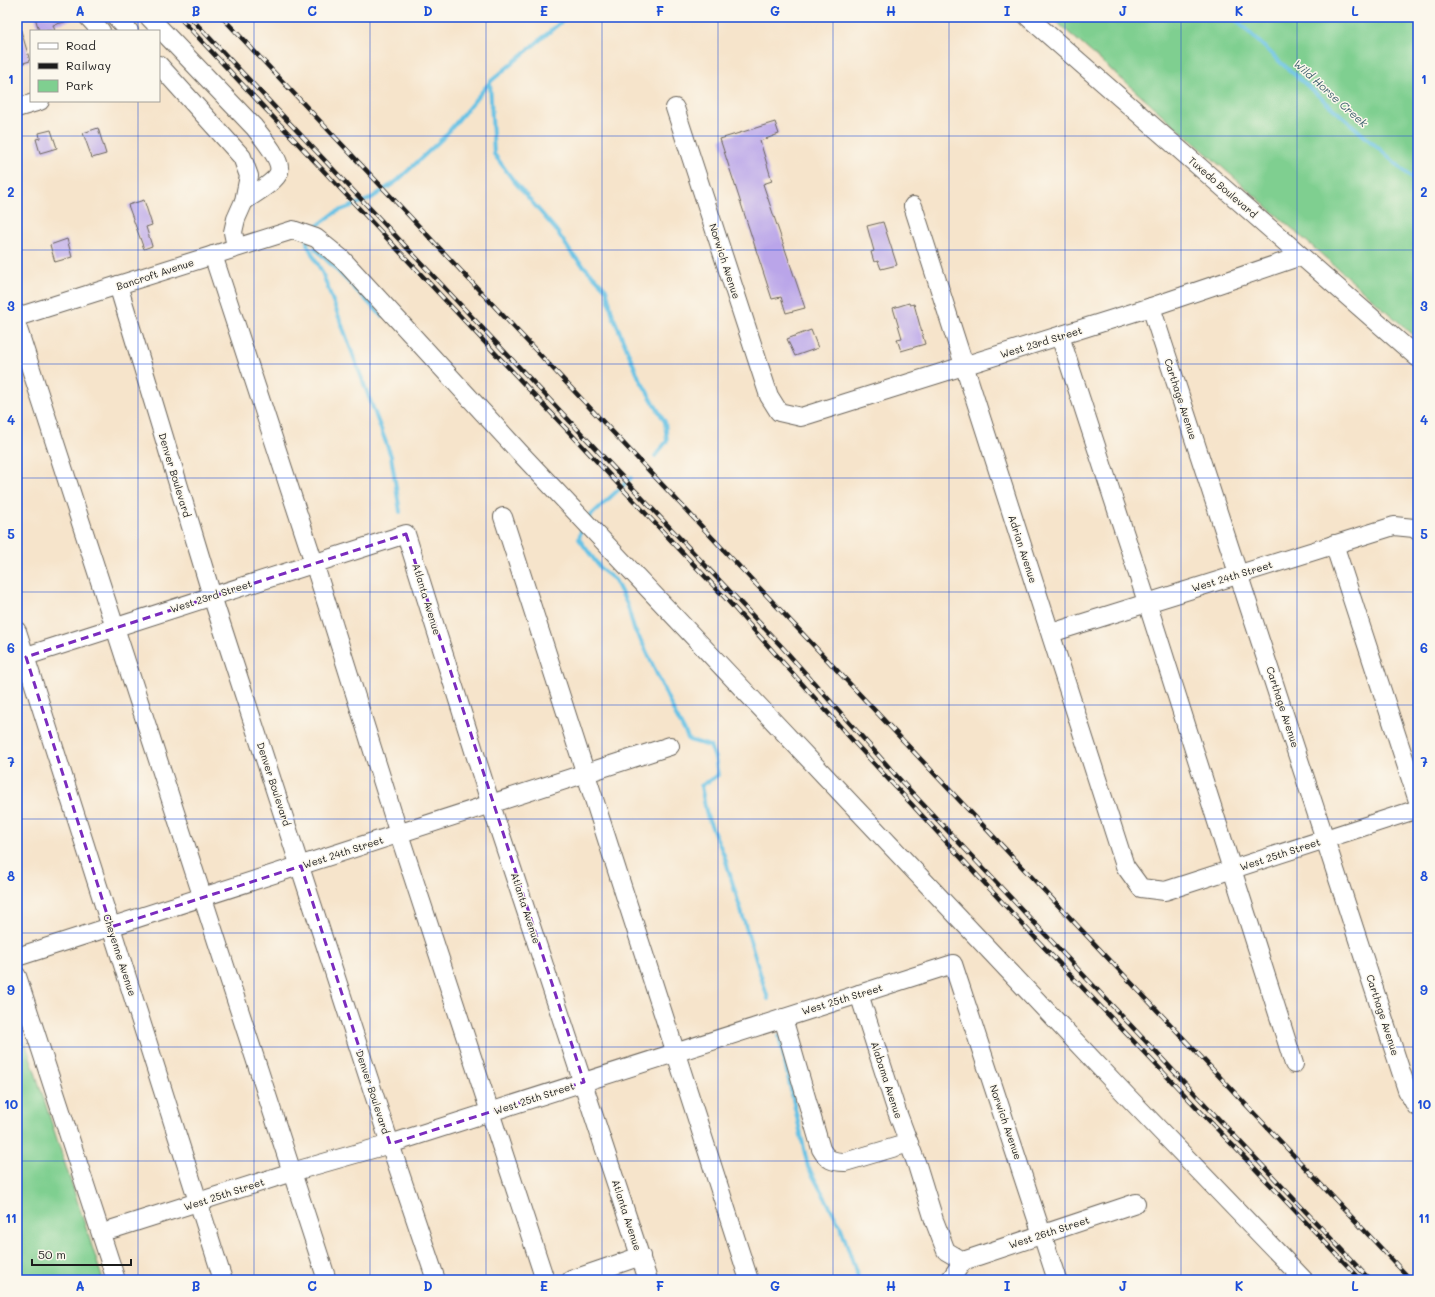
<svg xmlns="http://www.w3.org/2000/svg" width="1435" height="1297" viewBox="0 0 1435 1297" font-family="Mali,sans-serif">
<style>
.green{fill:#7fcf90;stroke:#4e7656}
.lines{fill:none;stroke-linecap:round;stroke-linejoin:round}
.stream{stroke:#67c2e5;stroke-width:4}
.building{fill:#baa5e9}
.minor-casing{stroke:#686259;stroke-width:20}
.minor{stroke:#fff;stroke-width:18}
.rail-casing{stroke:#1c1c1c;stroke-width:4.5}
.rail{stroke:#fbf7ec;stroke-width:3;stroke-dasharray:9;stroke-linecap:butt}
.marked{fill:none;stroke:#7b2cbf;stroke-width:3;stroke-dasharray:8 5;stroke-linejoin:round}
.grid{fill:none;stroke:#1d4ed8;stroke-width:1;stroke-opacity:0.55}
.labels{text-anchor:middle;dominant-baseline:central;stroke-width:3;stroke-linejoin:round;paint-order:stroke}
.street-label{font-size:10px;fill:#1c1c1c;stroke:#fbf7ec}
.water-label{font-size:11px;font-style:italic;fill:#3a5e6c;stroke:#fbf7ec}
.neatline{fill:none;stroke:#1d4ed8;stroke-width:1.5}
.grid-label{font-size:13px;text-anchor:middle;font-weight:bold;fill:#1d4ed8}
</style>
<rect width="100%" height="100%" fill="#fbf7ec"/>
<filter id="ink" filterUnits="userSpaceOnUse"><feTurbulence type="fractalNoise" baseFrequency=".025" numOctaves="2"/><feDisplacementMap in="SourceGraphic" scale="8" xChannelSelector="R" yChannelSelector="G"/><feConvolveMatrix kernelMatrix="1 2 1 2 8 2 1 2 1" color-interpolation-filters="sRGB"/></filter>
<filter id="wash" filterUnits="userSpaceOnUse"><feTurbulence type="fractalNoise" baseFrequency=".012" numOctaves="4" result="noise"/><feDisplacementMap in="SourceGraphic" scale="16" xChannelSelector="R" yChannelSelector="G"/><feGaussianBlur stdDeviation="0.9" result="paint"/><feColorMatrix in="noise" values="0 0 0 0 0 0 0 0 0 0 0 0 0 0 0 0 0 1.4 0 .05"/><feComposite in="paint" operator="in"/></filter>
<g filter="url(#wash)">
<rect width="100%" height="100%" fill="#f6e4cb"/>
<!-- green -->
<g class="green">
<polygon points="1051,17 1418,17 1418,339"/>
<polygon points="17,1017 103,1280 17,1280"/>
</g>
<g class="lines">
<!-- stream -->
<g class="stream">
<polyline points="1233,17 1279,61 1418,183"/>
<polyline points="490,82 494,154 513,180 556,230 572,254 606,289 613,316 639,378 665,422 667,441 655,456"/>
<polyline points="310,231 336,212 370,199 397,181 444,137 490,82 567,17"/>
<polyline points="308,240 307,244 322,272 391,456 400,512"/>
<polyline points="315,248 382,316"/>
<polyline points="588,518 631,478"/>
<polyline points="582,526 579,539 601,569 615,580 627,604 634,629 644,646 675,714 689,740 710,746 715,758 718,775 701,786 707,816 724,855 768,999"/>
<polyline points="779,1036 808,1167 840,1225 859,1280"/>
</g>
</g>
<g id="blocks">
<!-- building -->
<g class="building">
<polygon points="35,17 71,17 72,20 53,25 55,31 39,31"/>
<polygon points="20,27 30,61 17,65 17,28"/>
<polygon points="775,122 779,134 760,141 772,181 763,184 805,308 786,313 781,297 772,299 720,139"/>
<polygon points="98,128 106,154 92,158 83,133"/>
<polygon points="51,130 57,148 40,153 36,139 40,138 39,133"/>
<polygon points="144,200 152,225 146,227 152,246 144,249 128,205"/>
<polygon points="883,222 897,265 881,269 878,261 874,262 871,252 874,251 867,226"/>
<polygon points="67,239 72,257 55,262 50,245"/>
<polygon points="909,303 910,305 914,304 925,344 901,351 897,339 902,338 893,308"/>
<polygon points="811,330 818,348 795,356 787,339"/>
</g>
</g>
</g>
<g filter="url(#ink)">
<use href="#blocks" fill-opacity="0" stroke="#686259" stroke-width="1"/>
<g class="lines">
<defs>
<g id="minor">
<polyline points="88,17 101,31"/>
<polyline points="116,17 129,31"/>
<path d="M 149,17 L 254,127 C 262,137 282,160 279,172 C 276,182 252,195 244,201"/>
<polyline points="1028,17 1418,358"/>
<polyline points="159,65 242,157 249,176 244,201 236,219 233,232 236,247"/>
<polyline points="17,108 40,101"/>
<polyline points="675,108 769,396 779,412 801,417 1151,307 1301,256"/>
<polyline points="913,206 1125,866 1141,888 1165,891 1418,809"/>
<polyline points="213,255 314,563 399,834 545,1280"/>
<polyline points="118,285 212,596 390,1144 436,1280"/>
<polyline points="1151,307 1407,1090 1416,1106 1418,1106"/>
<polyline points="17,317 293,230 316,238 342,259 522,455 1127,1096 1304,1280"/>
<polyline points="17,326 327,1280"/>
<polyline points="1060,336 1147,602 1294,1064"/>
<polyline points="503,517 749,1280"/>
<polyline points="1334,544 1418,801"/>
<polyline points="17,631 223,1280"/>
<polyline points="1051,633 1394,526 1414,528 1418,531"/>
<polyline points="17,659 406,534 491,805 648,1280"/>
<polyline points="17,957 670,746"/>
<polyline points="17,976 116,1280"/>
<polyline points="859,994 896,1109 917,1165 934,1220 946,1251 963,1261"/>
<path d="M 783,1018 L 821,1149 C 827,1160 833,1162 845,1162 L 909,1143"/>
<polyline points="113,1229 292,1172 390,1144 953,964 1057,1280"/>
<polyline points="963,1261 1136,1203"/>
<polyline points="571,1280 641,1256"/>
<polyline points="950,1280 963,1261"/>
</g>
</defs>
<!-- minor casing -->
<use href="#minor" class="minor-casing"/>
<!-- minor -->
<use href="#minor" class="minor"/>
<defs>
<g id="rail">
<polyline points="179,17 729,602 854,742 1039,942 1361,1280"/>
<polyline points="190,17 783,648 902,782 1370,1280"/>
<polyline points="222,17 1411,1280"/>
</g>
</defs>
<!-- rail casing -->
<use href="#rail" class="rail-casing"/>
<!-- rail -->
<use href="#rail" class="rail"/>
</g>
</g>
<!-- marked area -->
<path class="marked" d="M 406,534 L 584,1082 L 390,1144 L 301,866 L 111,927 L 26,657 Z"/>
<!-- grid -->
<path class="grid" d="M 138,17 L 138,31M 254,17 L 254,1280M 370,17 L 370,1280M 486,17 L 486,1280M 602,17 L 602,1280M 718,17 L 718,1280M 833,17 L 833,1280M 949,17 L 949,1280M 1065,17 L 1065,1280M 1181,17 L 1181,1280M 1297,17 L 1297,1280M 138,101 L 138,1280M 17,136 L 1418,136M 17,250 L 1418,250M 17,364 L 1418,364M 17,478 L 1418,478M 17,592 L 1418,592M 17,705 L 1418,705M 17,819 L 1418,819M 17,933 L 1418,933M 17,1047 L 1418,1047M 17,1161 L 1418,1161"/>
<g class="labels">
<!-- street labels -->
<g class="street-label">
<text transform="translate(1223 187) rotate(41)">Tuxedo Boulevard</text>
<text transform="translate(725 261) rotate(72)">Norwich Avenue</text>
<text transform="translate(155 274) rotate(-18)">Bancroft Avenue</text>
<text transform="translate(1041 342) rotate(-17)">West 23rd Street</text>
<text transform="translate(1181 399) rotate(72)">Carthage Avenue</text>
<text transform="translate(175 475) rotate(73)">Denver Boulevard</text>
<text transform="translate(1023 549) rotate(72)">Adrian Avenue</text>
<text transform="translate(1232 576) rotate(-17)">West 24th Street</text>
<text transform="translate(211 596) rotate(-18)">West 23rd Street</text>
<text transform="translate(427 599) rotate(73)">Atlanta Avenue</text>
<text transform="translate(1283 707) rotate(72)">Carthage Avenue</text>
<text transform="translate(274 784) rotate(72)">Denver Boulevard</text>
<text transform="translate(343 852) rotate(-18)">West 24th Street</text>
<text transform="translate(1280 854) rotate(-18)">West 25th Street</text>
<text transform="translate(526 908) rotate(72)">Atlanta Avenue</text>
<text transform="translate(120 955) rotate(72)">Cheyenne Avenue</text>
<text transform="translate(842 999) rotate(-17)">West 25th Street</text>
<text transform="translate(1383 1015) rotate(72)">Carthage Avenue</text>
<text transform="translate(887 1080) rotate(72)">Alabama Avenue</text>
<text transform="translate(373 1092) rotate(72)">Denver Boulevard</text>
<text transform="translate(534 1098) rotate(-18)">West 25th Street</text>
<text transform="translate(1006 1122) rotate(71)">Norwich Avenue</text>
<text transform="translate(224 1194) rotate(-18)">West 25th Street</text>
<text transform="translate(627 1215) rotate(72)">Atlanta Avenue</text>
<text transform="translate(1049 1232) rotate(-18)">West 26th Street</text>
</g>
<!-- water labels -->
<g class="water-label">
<text transform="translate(1331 93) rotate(42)">Wild Horse Creek</text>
</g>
</g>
<!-- margin -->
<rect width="1435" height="1297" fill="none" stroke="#fbf7ec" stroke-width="44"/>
<!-- legend -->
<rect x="30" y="30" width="130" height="72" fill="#fbf7ec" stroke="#a29f99"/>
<rect x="38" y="43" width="20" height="6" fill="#ffffff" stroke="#a29f99"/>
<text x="66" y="50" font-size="12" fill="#1c1c1c">Road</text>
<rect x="38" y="63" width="20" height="6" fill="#1c1c1c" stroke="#a29f99"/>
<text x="66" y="70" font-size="12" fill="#1c1c1c">Railway</text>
<rect x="38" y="80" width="20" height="12" fill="#7fcf90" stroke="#a29f99"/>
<text x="66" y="90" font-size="12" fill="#1c1c1c">Park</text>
<!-- scale -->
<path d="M32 1259v6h99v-6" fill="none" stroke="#1c1c1c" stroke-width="2"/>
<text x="38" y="1259" font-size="12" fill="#1c1c1c" stroke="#fbf7ec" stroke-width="3" paint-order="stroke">50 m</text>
<rect x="22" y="22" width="1391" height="1253" class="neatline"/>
<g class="grid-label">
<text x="80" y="16">A</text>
<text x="196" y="16">B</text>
<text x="312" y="16">C</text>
<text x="428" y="16">D</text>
<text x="544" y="16">E</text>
<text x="660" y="16">F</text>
<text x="775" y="16">G</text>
<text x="891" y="16">H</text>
<text x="1007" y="16">I</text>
<text x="1123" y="16">J</text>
<text x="1239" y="16">K</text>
<text x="1355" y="16">L</text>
<text x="11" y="84">1</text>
<text x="1424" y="84">1</text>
<text x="11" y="197">2</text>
<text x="1424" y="197">2</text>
<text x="11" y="311">3</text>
<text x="1424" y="311">3</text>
<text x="11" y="425">4</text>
<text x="1424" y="425">4</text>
<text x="11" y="539">5</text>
<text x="1424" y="539">5</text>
<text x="11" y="653">6</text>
<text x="1424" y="653">6</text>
<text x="11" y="767">7</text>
<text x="1424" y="767">7</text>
<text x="11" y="881">8</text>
<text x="1424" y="881">8</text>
<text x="11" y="995">9</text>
<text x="1424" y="995">9</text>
<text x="11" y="1109">10</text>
<text x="1424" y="1109">10</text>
<text x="11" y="1223">11</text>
<text x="1424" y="1223">11</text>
<text x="80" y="1291">A</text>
<text x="196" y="1291">B</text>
<text x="312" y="1291">C</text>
<text x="428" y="1291">D</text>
<text x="544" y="1291">E</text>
<text x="660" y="1291">F</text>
<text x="775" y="1291">G</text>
<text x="891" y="1291">H</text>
<text x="1007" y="1291">I</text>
<text x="1123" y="1291">J</text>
<text x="1239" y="1291">K</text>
<text x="1355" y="1291">L</text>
</g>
</svg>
